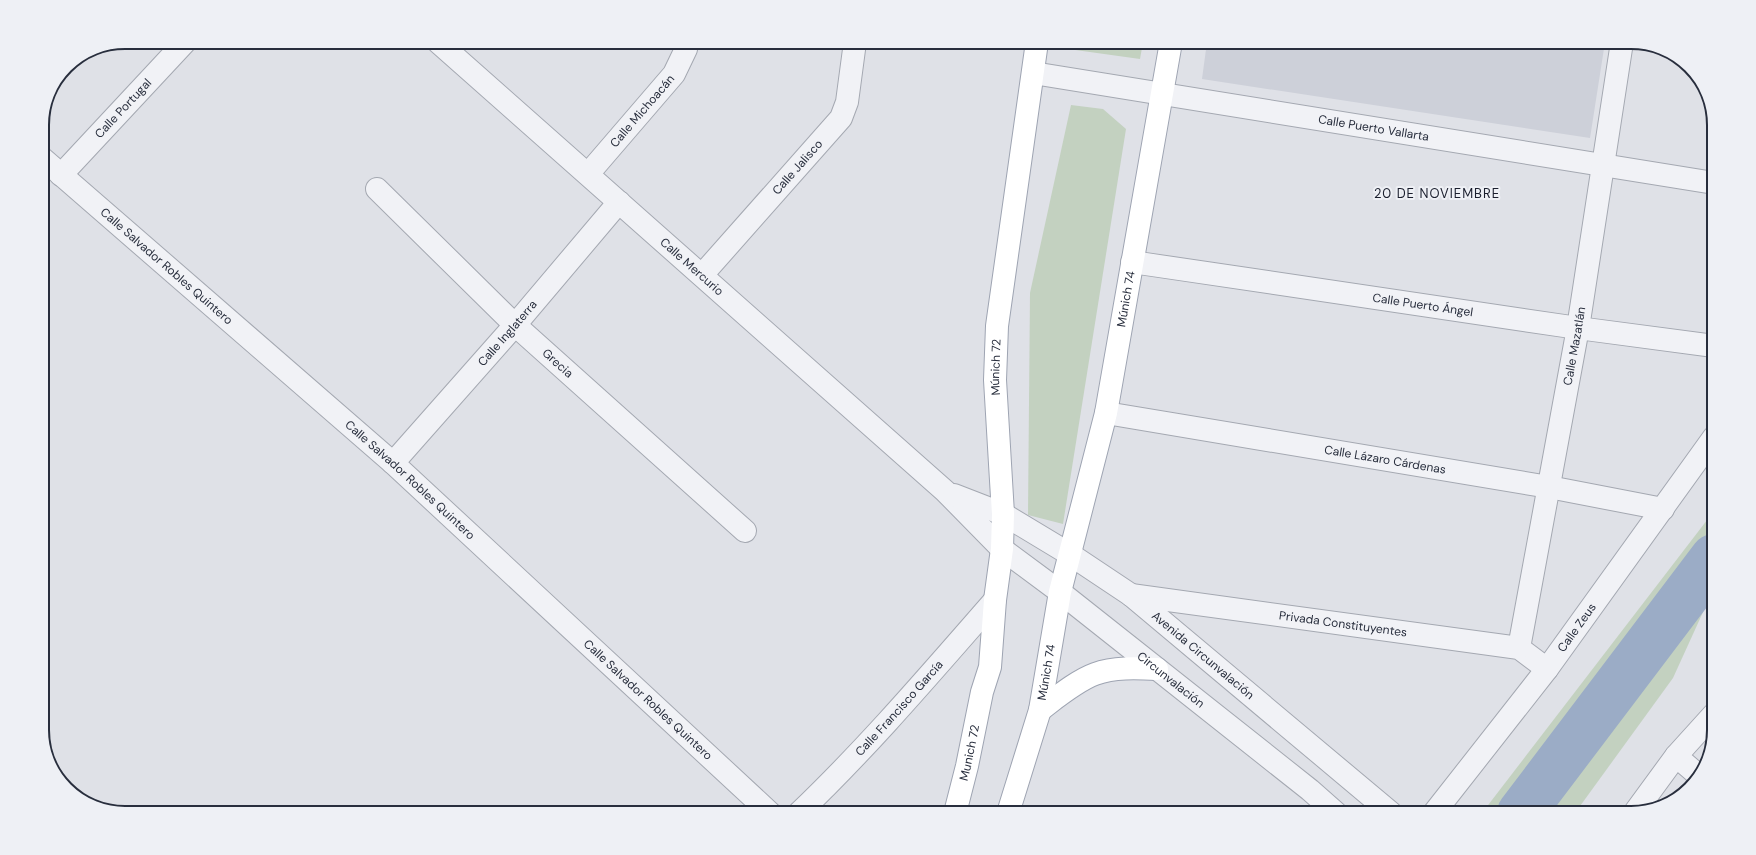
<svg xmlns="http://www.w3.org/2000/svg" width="1756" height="855" viewBox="0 0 1756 855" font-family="'DM Sans',sans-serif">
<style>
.built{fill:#cdd0d9}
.green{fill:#c3d1c0}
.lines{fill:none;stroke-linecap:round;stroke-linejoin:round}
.river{stroke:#9bacc6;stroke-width:48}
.minor-casing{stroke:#a4a8b1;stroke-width:24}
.major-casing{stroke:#9ea4b2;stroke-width:24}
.minor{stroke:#f1f2f6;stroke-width:22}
.major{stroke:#fff;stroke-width:22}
.labels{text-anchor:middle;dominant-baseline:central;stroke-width:4;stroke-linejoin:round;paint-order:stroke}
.street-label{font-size:12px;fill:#282e3d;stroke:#eef0f5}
.neighbourhood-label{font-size:13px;letter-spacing:1px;fill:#1b1f2e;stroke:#eef0f5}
.rim{fill:none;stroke:#282e3d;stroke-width:2}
</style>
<rect width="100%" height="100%" fill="#dfe1e7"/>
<!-- built -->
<polygon class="built" points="1207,42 1605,42 1590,138 1202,79"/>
<!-- green -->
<g class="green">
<polygon points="1062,42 1143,42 1140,59 1061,48"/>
<polygon points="1071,105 1103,109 1126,129 1063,524 1028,515 1030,293"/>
<polygon points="1714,511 1714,588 1673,678 1575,813 1482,813"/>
</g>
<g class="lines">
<!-- river -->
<polyline class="river" points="1521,813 1714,558"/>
<defs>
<g id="minor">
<path id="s1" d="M 438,42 L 945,491 L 1002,549 L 1060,592 L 1310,790 L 1336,813"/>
<path id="s2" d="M 1033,73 L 1714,183"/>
<path id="s3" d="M 42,158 L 393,463 L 770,813"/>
<path id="s4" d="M 588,174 L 674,74 L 686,49 L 687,42"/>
<path id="s5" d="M 61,175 L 185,42"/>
<path id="s6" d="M 377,189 L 515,325 L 745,531"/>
<path id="s7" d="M 1132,262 L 1578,328 L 1714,346"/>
<path id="s8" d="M 702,275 L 841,118 L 847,102 L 855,42"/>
<path id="s9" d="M 1106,413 L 1549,487 L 1663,509"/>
<path id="s10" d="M 393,463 L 515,325 L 619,202"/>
<path id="s11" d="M 954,495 L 1003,514 L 1071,555 L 1131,595 L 1391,813"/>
<path id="s12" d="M 1131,595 L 1519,648 L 1547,669"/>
<path id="s13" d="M 1519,648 L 1578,328 L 1622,42"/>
<polyline points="1676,756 1698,775"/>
<polyline points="1635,812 1676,756 1714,714"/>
<path id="s14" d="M 799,813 C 869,746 931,673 995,600"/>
<path id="s15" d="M 1434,813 L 1547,669 L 1714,437"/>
</g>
<g id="major">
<path d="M 1040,710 C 1056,698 1076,681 1095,674 C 1114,667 1136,668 1157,669"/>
<path id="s16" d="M 955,813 L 967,766 L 982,692 L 990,667 L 995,600 L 1002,549 L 1003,514 L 995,380 L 997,326 L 1037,42"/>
<path id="s17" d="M 1008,813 L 1040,710 L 1060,592 L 1106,413 L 1171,42"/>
</g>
</defs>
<!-- minor casing -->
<use href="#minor" class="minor-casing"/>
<!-- major casing -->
<use href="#major" class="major-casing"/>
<!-- minor -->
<use href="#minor" class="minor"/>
<!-- major -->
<use href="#major" class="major"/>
</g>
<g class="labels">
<!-- street labels -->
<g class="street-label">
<text stroke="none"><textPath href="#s5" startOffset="91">Calle Portugal</textPath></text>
<text stroke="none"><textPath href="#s4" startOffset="83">Calle Michoacán</textPath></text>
<text stroke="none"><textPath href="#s2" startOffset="345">Calle Puerto Vallarta</textPath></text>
<text stroke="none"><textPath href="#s8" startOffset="144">Calle Jalisco</textPath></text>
<text stroke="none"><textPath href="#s1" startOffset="339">Calle Mercurio</textPath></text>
<text stroke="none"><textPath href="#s3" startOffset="165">Calle Salvador Robles Quintero</textPath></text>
<text stroke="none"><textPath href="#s17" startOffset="528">Múnich 74</textPath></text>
<text stroke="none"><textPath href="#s7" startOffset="294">Calle Puerto Ángel</textPath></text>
<text stroke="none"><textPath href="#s10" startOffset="173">Calle Inglaterra</textPath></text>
<text stroke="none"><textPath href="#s13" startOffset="307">Calle Mazatlán</textPath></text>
<text stroke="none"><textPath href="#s6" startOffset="251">Grecia</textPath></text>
<text stroke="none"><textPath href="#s16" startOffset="451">Múnich 72</textPath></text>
<text stroke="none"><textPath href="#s9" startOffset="283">Calle Lázaro Cárdenas</textPath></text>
<text stroke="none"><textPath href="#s3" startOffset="489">Calle Salvador Robles Quintero</textPath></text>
<text stroke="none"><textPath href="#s12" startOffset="214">Privada Constituyentes</textPath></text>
<text stroke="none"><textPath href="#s15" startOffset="234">Calle Zeus</textPath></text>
<text stroke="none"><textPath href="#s11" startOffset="298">Avenida Circunvalación</textPath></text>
<text stroke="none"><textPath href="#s17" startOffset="146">Múnich 74</textPath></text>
<text stroke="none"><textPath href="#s1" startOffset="972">Circunvalación</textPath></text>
<text stroke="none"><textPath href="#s3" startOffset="813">Calle Salvador Robles Quintero</textPath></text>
<text stroke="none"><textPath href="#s14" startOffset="145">Calle Francisco García</textPath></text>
<text stroke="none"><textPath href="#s16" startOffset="62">Munich 72</textPath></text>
</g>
<!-- neighbourhood labels -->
<g class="neighbourhood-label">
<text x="1437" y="193">20 DE NOVIEMBRE</text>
</g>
</g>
<!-- crop -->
<path d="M0 0H1756V855H0ZM125 49H1631A76 76 0 0 1 1707 125V730A76 76 0 0 1 1631 806H125A76 76 0 0 1 49 730V125A76 76 0 0 1 125 49Z" fill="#eef0f5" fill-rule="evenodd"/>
<path class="rim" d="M125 49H1631A76 76 0 0 1 1707 125V730A76 76 0 0 1 1631 806H125A76 76 0 0 1 49 730V125A76 76 0 0 1 125 49Z"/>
</svg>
